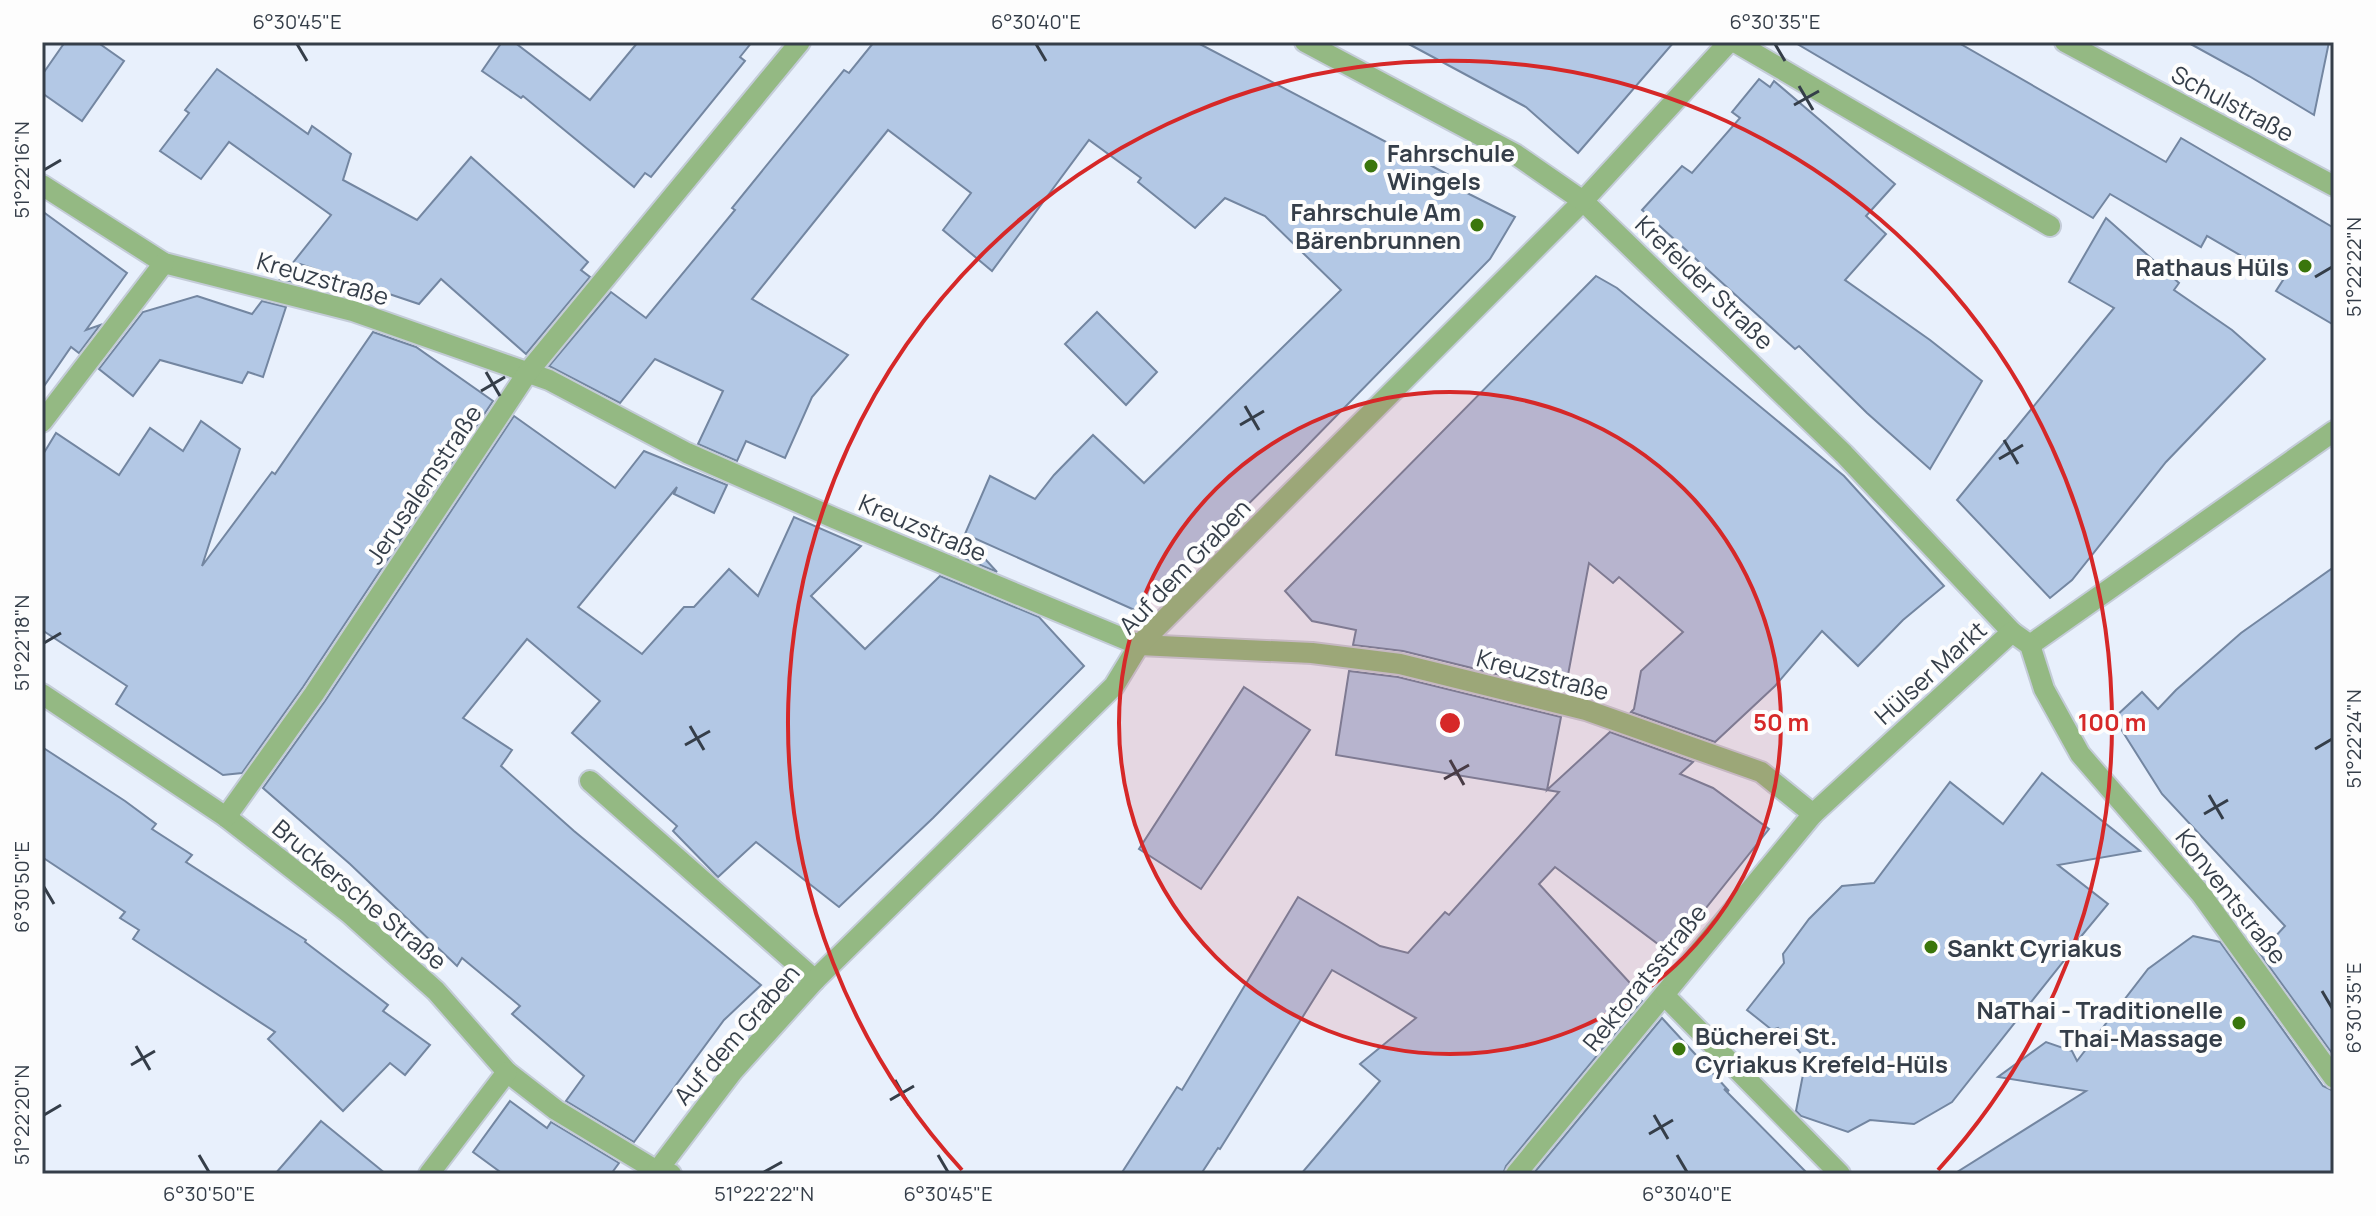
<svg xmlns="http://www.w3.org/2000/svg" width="2376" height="1216" viewBox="0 0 2376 1216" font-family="Manrope,sans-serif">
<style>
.building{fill:#b3c8e5;stroke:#7386a1;stroke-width:2}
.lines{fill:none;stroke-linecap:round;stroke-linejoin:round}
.service-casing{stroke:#c4ccd8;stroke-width:24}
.pedestrian-casing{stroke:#c4ccd8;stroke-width:24}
.minor-casing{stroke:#c4ccd8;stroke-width:24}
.tertiary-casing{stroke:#c4ccd8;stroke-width:24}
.service{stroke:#94b983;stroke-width:20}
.pedestrian{stroke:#94b983;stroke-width:20}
.minor{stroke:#94b983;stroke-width:20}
.tertiary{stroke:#94b983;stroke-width:20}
.ticks{fill:none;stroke:#353e49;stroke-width:3}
.ring{fill:none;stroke:#d62828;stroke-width:4}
.poi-dot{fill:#3a760c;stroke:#fdfdfd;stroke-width:3}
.labels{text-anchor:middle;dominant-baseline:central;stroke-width:8;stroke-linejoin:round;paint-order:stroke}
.street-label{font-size:24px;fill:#353e49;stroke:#fdfdfd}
.poi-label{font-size:24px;font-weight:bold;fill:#353e49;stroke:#fdfdfd;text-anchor:start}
.centre{fill:#d62828;stroke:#fdfdfd;stroke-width:4}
.ring-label{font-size:24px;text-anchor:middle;font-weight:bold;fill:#d62828;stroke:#fdfdfd;stroke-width:8;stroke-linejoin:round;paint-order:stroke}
.neatline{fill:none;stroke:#353e49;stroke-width:3}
.ticks-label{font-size:20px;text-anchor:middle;fill:#353e49}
</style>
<rect width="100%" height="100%" fill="#e8f0fc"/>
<!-- building -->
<g class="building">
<polygon points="65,42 97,42 124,61 82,121 42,93 42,75"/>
<polygon points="502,42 514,42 590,100 638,42 752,42 740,57 745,61 651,177 645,173 634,187 523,96 521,98 482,71"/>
<polygon points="874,42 1196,42 1466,184 1463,191 1515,217 1490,259 1299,454 1139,612 965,534 990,476 1035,499 1054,475 1093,435 1144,483 1341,290 1265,216 1225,198 1195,228 1138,182 1141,178 1089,140 992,271 943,230 971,193 888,130 752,299 848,355 812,397 785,458 746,441 737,461 698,444 723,391 655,359 620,403 549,366 611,292 646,318 735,210 732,208 844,70 849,73"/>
<polygon points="1405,42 1674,42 1578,153 1526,107"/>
<polygon points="1794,42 1957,42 2166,162 2181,138 2334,228 2334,325 2276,291 2283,280 2207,236 2201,247 2110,194 2093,218"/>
<polygon points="2187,42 2329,42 2314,115 2249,76"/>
<polygon points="217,69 308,134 312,126 351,154 343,180 417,220 471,157 588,262 581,270 590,277 526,354 441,279 419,304 300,264 294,282 280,279 331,215 229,142 201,179 160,151 189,113 185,110"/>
<polygon points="1759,79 1770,87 1774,81 1895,184 1866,216 1886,234 1845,280 1930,340 1982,381 1930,469 1867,413 1799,346 1795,349 1642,210 1682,166 1692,173 1740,118 1732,112"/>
<polygon points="42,211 127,273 86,330 100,325 79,353 71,347 42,389"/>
<polygon points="2106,218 2179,283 2174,290 2232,330 2265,359 2166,462 2072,580 2050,598 1957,500 2114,308 2069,282"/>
<polygon points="1596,276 1617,288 1844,476 1944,586 1903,620 1858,666 1822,631 1775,686 1715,742 1631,712 1634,709 1641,671 1683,632 1619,577 1613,583 1589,563 1565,691 1403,651 1353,645 1356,630 1312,621 1285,591"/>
<polygon points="197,296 252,314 262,301 286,307 263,377 248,372 242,383 160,360 133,396 99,369 143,312"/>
<polygon points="1097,312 1157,372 1126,405 1065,344"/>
<polygon points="373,332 416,347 493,401 303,687 242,773 223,775 116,704 127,686 42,630 42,456 56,433 119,475 150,428 183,451 201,421 240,449 202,566 272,472 275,474"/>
<polygon points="514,416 615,488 644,451 727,485 714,513 674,494 677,487 578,607 642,654 684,607 694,607 729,569 758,596 794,517 861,546 811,596 865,649 940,576 1039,617 1084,666 933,818 839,907 756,842 718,877 673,831 677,826 572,733 600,701 527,639 463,718 512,750 501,766 574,831 761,985 724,1020 634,1142 566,1101 584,1076 512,1014 520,1006 462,958 457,966 350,864 263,788 325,701"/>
<polygon points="964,536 997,572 956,555"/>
<polygon points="2334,567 2334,1056 2258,951 2263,952 2262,951 2285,926 2162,794 2114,718 2142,692 2158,709 2176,690 2241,633"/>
<polygon points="1349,671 1398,677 1561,717 1547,790 1610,732 1693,762 1680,774 1713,788 1769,829 1670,953 1555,867 1539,884 1641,995 1639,999 1642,1001 1506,1166 1503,1174 1301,1174 1380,1081 1360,1064 1416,1018 1332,970 1220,1149 1218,1148 1201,1174 1121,1174 1177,1087 1182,1090 1298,897 1380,946 1408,953 1445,912 1449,915 1559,792 1336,755"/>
<polygon points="1244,687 1310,730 1201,889 1139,849"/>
<polygon points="42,747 125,801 156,824 152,829 192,855 186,862 306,940 305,942 388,1005 383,1011 430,1045 405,1075 390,1063 343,1111 268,1039 275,1032 133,939 139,930 120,918 125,912 42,857"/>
<polygon points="2042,773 2140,851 2058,865 2108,904 2064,957 2066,958 1952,1102 1914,1124 1870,1120 1848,1132 1801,1116 1796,1111 1806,1059 1778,1028 1772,1030 1747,1010 1784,963 1783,954 1809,919 1842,886 1874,883 1950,782 2003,824"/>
<polygon points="2193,936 2220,942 2323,1086 2334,1091 2334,1174 1954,1174 2086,1091 1998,1077 2046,1042 2072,1051 2077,1061 2148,969"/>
<polygon points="1662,1018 1729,1091 1724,1089 1808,1174 1533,1174"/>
<polygon points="510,1101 547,1128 551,1122 619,1163 611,1174 503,1174 473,1152"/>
<polygon points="321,1121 386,1174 275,1174"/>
</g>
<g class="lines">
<defs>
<g id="service">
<polyline points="1735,42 2050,226"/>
<polyline points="590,781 815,980"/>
</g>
<g id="pedestrian">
<polyline points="1583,201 1844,454 2012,632"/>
<polyline points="2030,645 2334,431"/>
<polyline points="1813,814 2012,632 2030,645 2044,689 2080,754 2201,894 2334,1078"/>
</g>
<g id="minor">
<polyline points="42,185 164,263 353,311 549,380 687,453 834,518 1139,645 1312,653 1400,664 1586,710 1761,772 1813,814 1516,1174"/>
<polyline points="42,422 164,263"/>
<polyline points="42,694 226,817 349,913 436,991 507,1072 556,1110 657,1171 671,1174"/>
<polyline points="226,817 314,694 528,372 800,42"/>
<polyline points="1664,995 1840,1174"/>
<polyline points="657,1171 733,1071 815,980 1114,686 1139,645 1583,201"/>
<polyline points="429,1174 507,1072"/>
</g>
<g id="tertiary">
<polyline points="1305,42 1515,154 1583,201 1729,42"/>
<polyline points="2065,42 2334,186"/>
</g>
</defs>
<!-- service casing -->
<use href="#service" class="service-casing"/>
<!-- pedestrian casing -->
<use href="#pedestrian" class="pedestrian-casing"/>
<!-- minor casing -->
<use href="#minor" class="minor-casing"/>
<!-- tertiary casing -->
<use href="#tertiary" class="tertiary-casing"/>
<!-- service -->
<use href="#service" class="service"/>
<!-- pedestrian -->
<use href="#pedestrian" class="pedestrian"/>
<!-- minor -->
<use href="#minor" class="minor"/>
<!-- tertiary -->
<use href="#tertiary" class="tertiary"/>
</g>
<!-- ticks -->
<path class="ticks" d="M 297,44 L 307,61M 1036,44 L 1046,61M 1775,44 L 1785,61M 1799,86 L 1813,110M 1794,105 L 1819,91M 44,170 L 61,160M 2315,277 L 2332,267M 486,372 L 500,396M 481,391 L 505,377M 1245,406 L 1259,430M 1240,425 L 1264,411M 2004,440 L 2018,464M 1999,459 L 2023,445M 44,643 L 61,633M 690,726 L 704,750M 685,745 L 710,731M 2315,749 L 2332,739M 1450,760 L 1464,785M 1444,779 L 1469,765M 2209,795 L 2223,819M 2204,814 L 2228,800M 44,887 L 54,904M 2322,991 L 2332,1008M 136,1046 L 150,1070M 131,1065 L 155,1051M 895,1080 L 909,1105M 890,1100 L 914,1086M 44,1115 L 61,1105M 1654,1115 L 1668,1139M 1649,1134 L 1673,1120M 199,1155 L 209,1172M 938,1155 L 948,1172M 1677,1155 L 1687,1172M 764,1172 L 782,1162"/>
<!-- distance rings -->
<circle cx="1450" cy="723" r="331" fill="#d62828" fill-opacity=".12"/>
<g class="ring">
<circle cx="1450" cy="723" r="331"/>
<path d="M962 1170A662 662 0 1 1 1938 1170"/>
</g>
<!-- markers -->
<g class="poi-dot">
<circle cx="1371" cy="166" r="8"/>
<circle cx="1477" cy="225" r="8"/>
<circle cx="2305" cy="266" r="8"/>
<circle cx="1931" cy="947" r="8"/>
<circle cx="2239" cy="1023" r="8"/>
<circle cx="1679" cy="1049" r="8"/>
</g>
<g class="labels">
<!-- street labels -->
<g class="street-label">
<text transform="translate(2233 103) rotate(28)">Schulstraße</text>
<text transform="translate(323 278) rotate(16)">Kreuzstraße</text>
<text transform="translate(1705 282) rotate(44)">Krefelder Straße</text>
<text transform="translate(423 484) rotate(-56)">Jerusalemstraße</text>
<text transform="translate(923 527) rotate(23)">Kreuzstraße</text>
<text transform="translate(1184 566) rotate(-46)">Auf dem Graben</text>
<text transform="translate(1930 672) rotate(-42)">Hülser Markt</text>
<text transform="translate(1543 674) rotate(15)">Kreuzstraße</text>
<text transform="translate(360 894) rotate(40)">Bruckersche Straße</text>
<text transform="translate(2232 896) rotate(52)">Konventstraße</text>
<text transform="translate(1644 977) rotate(-51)">Rektoratsstraße</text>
<text transform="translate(736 1034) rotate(-49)">Auf dem Graben</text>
</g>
<!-- poi labels -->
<g class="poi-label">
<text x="1387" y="152">Fahrschule<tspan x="1387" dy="28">Wingels</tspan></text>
<text x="1461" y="211" text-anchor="end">Fahrschule Am<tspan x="1461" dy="28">Bärenbrunnen</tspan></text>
<text x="2289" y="266" text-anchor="end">Rathaus Hüls</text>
<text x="1947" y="947">Sankt Cyriakus</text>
<text x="2223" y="1009" text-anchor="end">NaThai - Traditionelle<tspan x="2223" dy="28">Thai-Massage</tspan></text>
<text x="1695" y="1035">Bücherei St.<tspan x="1695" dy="28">Cyriakus Krefeld-Hüls</tspan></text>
</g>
</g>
<circle cx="1450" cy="723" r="12" class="centre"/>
<g class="ring-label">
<text x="1781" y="731">50 m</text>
<text x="2112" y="731">100 m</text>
</g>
<!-- border -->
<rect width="2376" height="1216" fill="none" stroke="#fdfdfd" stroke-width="88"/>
<rect x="44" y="44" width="2288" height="1128" class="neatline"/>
<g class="ticks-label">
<text x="297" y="29">6°30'45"E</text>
<text x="1036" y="29">6°30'40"E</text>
<text x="1775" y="29">6°30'35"E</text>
<text transform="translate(22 170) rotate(-90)" y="7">51°22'16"N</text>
<text transform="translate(2354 267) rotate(-90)" y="7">51°22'22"N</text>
<text transform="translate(22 643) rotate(-90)" y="7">51°22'18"N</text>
<text transform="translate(2354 739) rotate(-90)" y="7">51°22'24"N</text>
<text transform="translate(22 887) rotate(-90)" y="7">6°30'50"E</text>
<text transform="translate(2354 1008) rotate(-90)" y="7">6°30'35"E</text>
<text transform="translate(22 1115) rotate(-90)" y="7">51°22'20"N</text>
<text x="209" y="1201">6°30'50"E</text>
<text x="764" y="1201">51°22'22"N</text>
<text x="948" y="1201">6°30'45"E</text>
<text x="1687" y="1201">6°30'40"E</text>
</g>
</svg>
